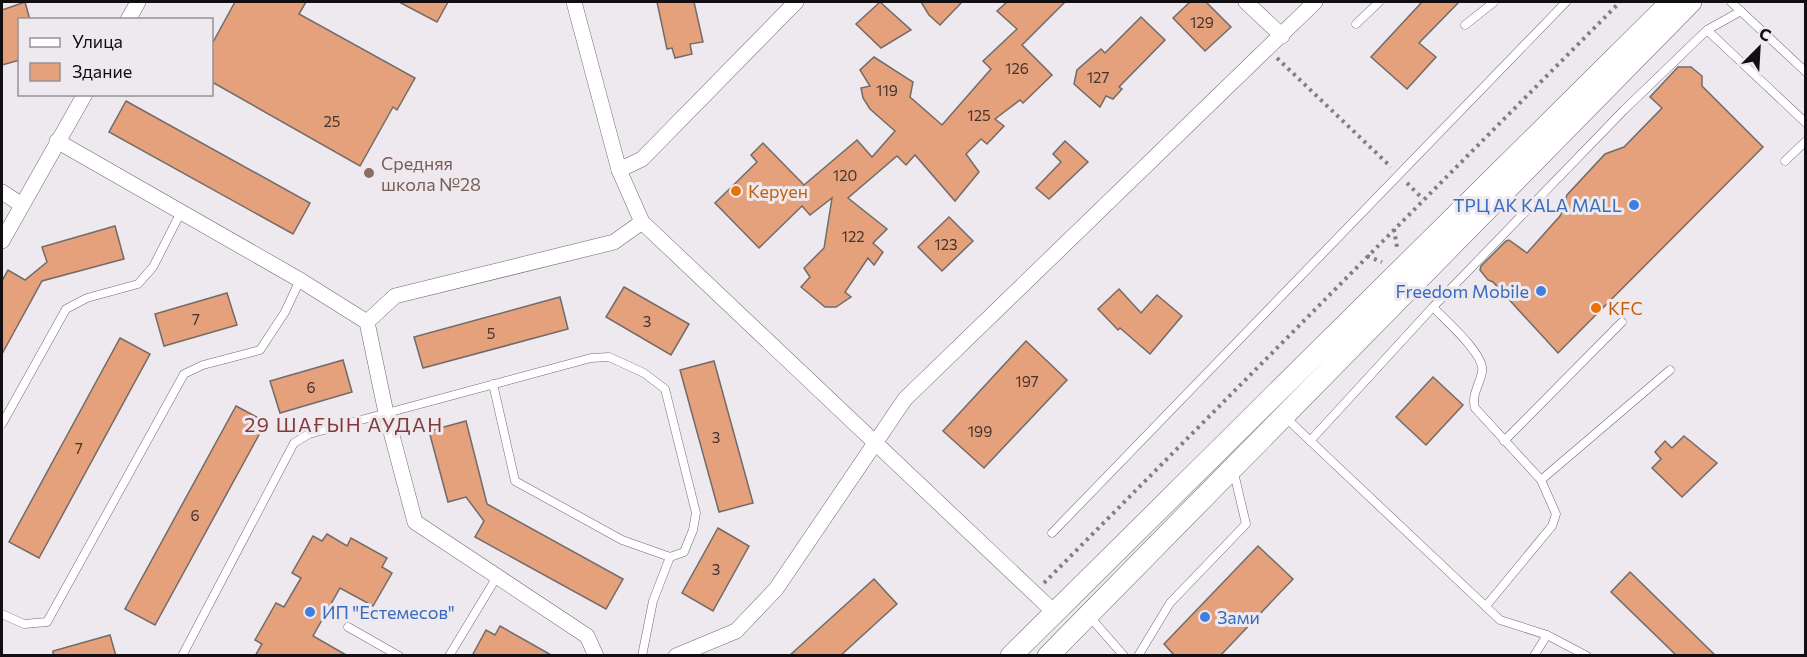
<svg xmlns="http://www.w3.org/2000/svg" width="1807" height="657" viewBox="0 0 1807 657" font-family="Commissioner,sans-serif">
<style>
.building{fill:#e5a07c;stroke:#736b67;stroke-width:1.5}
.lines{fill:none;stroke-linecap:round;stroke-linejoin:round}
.service-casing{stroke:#6f6a71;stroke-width:9}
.minor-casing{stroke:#6f6a71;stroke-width:16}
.secondary-casing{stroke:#6f6a71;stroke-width:22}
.path{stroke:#827e83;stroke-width:4;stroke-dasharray:3 4.5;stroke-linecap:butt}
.service{stroke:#fff;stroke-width:8}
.minor{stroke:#fff;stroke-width:15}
.secondary{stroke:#fff;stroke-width:21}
.education-dot{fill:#8d6e63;stroke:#eee8ef;stroke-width:2}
.food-dot{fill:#e8710a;stroke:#eee8ef;stroke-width:2}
.shop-dot{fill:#3f7fe0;stroke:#eee8ef;stroke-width:2}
.labels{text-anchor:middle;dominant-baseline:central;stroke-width:6;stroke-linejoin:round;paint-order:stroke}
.number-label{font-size:15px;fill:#46332c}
.education-label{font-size:18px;fill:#785e54;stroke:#eee8ef;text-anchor:start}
.food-label{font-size:18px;fill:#c56008;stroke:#eee8ef;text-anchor:start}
.shop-label{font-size:18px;fill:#366cbe;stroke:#eee8ef;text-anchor:end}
.neighbourhood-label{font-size:20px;letter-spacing:1.5px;fill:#823a38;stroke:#eee8ef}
</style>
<rect width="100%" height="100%" fill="#eee8ef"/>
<!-- building -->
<g class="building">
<polygon points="25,2 30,20 20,20 20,60 2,65 2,10"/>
<polygon points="235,2 306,2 299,14 415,78 397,110 393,107 360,166 212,82 212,44"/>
<polygon points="399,2 448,2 437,22"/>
<polygon points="657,2 694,2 703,42 690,44 692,54 675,58 672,48 667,49"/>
<polygon points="880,2 911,30 881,48 856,24"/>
<polygon points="921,2 962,2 940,25 929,15"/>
<polygon points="1007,2 1065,2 1022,45 1052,75 1023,103 1020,100 995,119 1004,126 987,144 981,139 966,154 979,172 955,201 915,155 906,165 897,156 848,198 887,229 873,243 883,252 874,265 868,258 845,292 851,297 836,307 825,307 801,287 810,277 804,268 824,248 832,198 810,215 802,206 759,248 715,203 757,162 751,155 763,143 804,185 857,140 872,157 895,131 870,109 863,98 861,88 870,86 860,70 874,57 913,82 910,97 942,125 991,69 983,61 1017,29 997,11"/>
<polygon points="1190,2 1206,2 1231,27 1205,51 1173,18"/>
<polygon points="1422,2 1459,2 1419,43 1436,57 1407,89 1371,57"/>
<polygon points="1141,17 1165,40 1119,87 1122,89 1113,99 1106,96 1100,107 1074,84 1077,70 1101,49 1105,53"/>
<polygon points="1678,67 1691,67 1702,76 1702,86 1763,147 1558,353 1493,282 1488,280 1480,270 1481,266 1506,241 1509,240 1527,253 1560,216 1567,195 1605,154 1624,147 1662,108 1650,97"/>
<polygon points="126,101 310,203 293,234 109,132"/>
<polygon points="1065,141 1088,162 1049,199 1036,188 1061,162 1053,154"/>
<polygon points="949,217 973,241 942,271 918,247"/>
<polygon points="115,226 124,259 42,281 2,354 2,281 8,270 25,280 47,262 42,247"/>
<polygon points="624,287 689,324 671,355 606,317"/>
<polygon points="1119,289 1141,313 1157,295 1182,316 1150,354 1120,328 1118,330 1098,309"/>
<polygon points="227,293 237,325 164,346 155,314"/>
<polygon points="560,297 568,329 423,368 414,337"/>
<polygon points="120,338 150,354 39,558 9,542"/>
<polygon points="1026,341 1067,380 984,468 943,431"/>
<polygon points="343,360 352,392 280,413 270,381"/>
<polygon points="714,361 753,503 719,512 680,370"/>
<polygon points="1433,377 1463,405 1426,445 1396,417"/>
<polygon points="236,406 266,422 155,625 125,609"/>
<polygon points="466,421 487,504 623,579 606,609 475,537 484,521 466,497 448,502 429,431"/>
<polygon points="1684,436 1717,463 1682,497 1652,468 1661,459 1655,452 1665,441 1672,448"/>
<polygon points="718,528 749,546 713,611 682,593"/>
<polygon points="327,534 347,546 351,538 387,558 382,567 392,573 373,606 340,588 313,636 348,656 255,656 262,644 255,640 276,603 284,607 301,578 292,573 313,536 322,541"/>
<polygon points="1258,546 1293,579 1220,656 1175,656 1164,644"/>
<polygon points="1630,572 1716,656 1677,656 1611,592"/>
<polygon points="874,579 897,604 840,656 789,656"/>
<polygon points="500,626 553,656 472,656 486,630 495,635"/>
<polygon points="110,635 116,656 53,656 53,651"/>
</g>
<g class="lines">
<defs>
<g id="service">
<polyline points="1731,2 1806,72"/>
<polyline points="1356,24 1379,2"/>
<polyline points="1465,25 1494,2"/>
<polyline points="1707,30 1806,123"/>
<polyline points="1785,161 1806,141"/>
<path d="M 1433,307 C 1445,320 1486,355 1482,372 C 1480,384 1471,395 1475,408 L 1541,480 L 1556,514 L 1552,526 L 1486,606"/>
<polyline points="1285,417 1500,620 1547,635 1587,656"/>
<polyline points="2,424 66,309 87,298 138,284 153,267 181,212"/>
<polyline points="1310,441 1433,307 1624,110 1707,30 1741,11"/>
<polyline points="1504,441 1622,322"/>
<polyline points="1541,480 1670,370"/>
<polyline points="1052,533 1566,2"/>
<polyline points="2,614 24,624 47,622 184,374 203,365 260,350 285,312 300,280"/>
<polyline points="1089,616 1124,656"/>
<polyline points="348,627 399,656"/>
<polyline points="182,656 294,443 309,434 591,358 609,357 644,373 665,389 696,513 693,530 684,552 670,557 622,540 515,481 493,384"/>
<polyline points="449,656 498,575"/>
<polyline points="642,656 653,601 670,557"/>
<polyline points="1138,656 1170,603 1246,524 1234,473"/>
<polyline points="1534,656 1547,635"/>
</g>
<g id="minor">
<polyline points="574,2 619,170 642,222 1054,612"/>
<polyline points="1246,2 1282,36"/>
<polyline points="128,20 138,2"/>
<polyline points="57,141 300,280 367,322 386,413 415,522 587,636 596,656"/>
<polyline points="619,170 642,159 796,2"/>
<polyline points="2,192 22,205"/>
<polyline points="2,241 85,94"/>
<polyline points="367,322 395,296 614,242 642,222"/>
<polyline points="676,656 736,631 776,589 905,399 1315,2"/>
</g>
<g id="secondary">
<polyline points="1011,656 1671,2"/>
<polyline points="1048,656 1691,2"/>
</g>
</defs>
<!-- service casing -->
<use href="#service" class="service-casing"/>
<!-- minor casing -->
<use href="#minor" class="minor-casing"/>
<!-- secondary casing -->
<use href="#secondary" class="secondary-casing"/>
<!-- path -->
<g class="path">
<polyline points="1277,58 1391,167"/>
<polyline points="1407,183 1423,199"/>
<polyline points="1394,229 1397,247"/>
<polyline points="1367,256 1382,262"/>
<polyline points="1044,583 1620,2"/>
</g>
<!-- service -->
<use href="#service" class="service"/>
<!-- minor -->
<use href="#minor" class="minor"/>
<!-- secondary -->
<use href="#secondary" class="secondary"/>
</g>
<!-- markers -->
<circle class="education-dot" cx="369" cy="173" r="6"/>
<g class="food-dot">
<circle cx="736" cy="191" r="6"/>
<circle cx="1596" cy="308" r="6"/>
</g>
<g class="shop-dot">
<circle cx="1634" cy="205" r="6"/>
<circle cx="1541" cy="291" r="6"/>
<circle cx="310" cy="612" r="6"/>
<circle cx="1205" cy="617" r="6"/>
</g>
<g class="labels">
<!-- number labels -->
<g class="number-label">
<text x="1202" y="22">129</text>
<text x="1017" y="68">126</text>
<text x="1098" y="77">127</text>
<text x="887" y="90">119</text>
<text x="979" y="115">125</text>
<text x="332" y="121">25</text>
<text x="845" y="175">120</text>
<text x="853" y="236">122</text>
<text x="946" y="244">123</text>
<text x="196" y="319">7</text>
<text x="647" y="321">3</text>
<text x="491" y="333">5</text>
<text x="1027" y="381">197</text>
<text x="311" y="387">6</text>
<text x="980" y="431">199</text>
<text x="716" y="437">3</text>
<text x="79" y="448">7</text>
<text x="195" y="515">6</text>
<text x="716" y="569">3</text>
</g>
<!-- education labels -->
<g class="education-label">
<text x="381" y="163">Средняя<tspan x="381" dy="21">школа №28</tspan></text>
</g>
<!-- food labels -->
<g class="food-label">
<text x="748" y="191">Керуен</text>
<text x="1608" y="308">KFC</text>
</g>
<!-- shop labels -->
<g class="shop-label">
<text x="1622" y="205">ТРЦ AK KALA MALL</text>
<text x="1529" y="291">Freedom Mobile</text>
<text x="322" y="612" text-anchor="start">ИП "Естемесов"</text>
<text x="1217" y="617" text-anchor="start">Зами</text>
</g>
<!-- neighbourhood labels -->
<g class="neighbourhood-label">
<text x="344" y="424">29 ШАҒЫН АУДАН</text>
</g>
</g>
<!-- border -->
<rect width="1807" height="657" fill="none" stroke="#110f12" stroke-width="6"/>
<!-- legend -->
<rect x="18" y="18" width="195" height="78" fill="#eee8ef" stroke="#969197" stroke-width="1.5"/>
<rect x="30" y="38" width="30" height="9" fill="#ffffff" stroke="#969197" stroke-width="1.5"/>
<text x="72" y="48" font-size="18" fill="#110f12">Улица</text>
<rect x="30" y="63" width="30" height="18" fill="#e5a07c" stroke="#969197" stroke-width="1.5"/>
<text x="72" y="78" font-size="18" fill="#110f12">Здание</text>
<!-- north arrow -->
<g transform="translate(1759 48) rotate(24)" stroke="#eee8ef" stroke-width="4.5" paint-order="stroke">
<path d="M0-4.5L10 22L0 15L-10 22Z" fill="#110f12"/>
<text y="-9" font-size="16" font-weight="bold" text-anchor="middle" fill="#110f12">С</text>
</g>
</svg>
